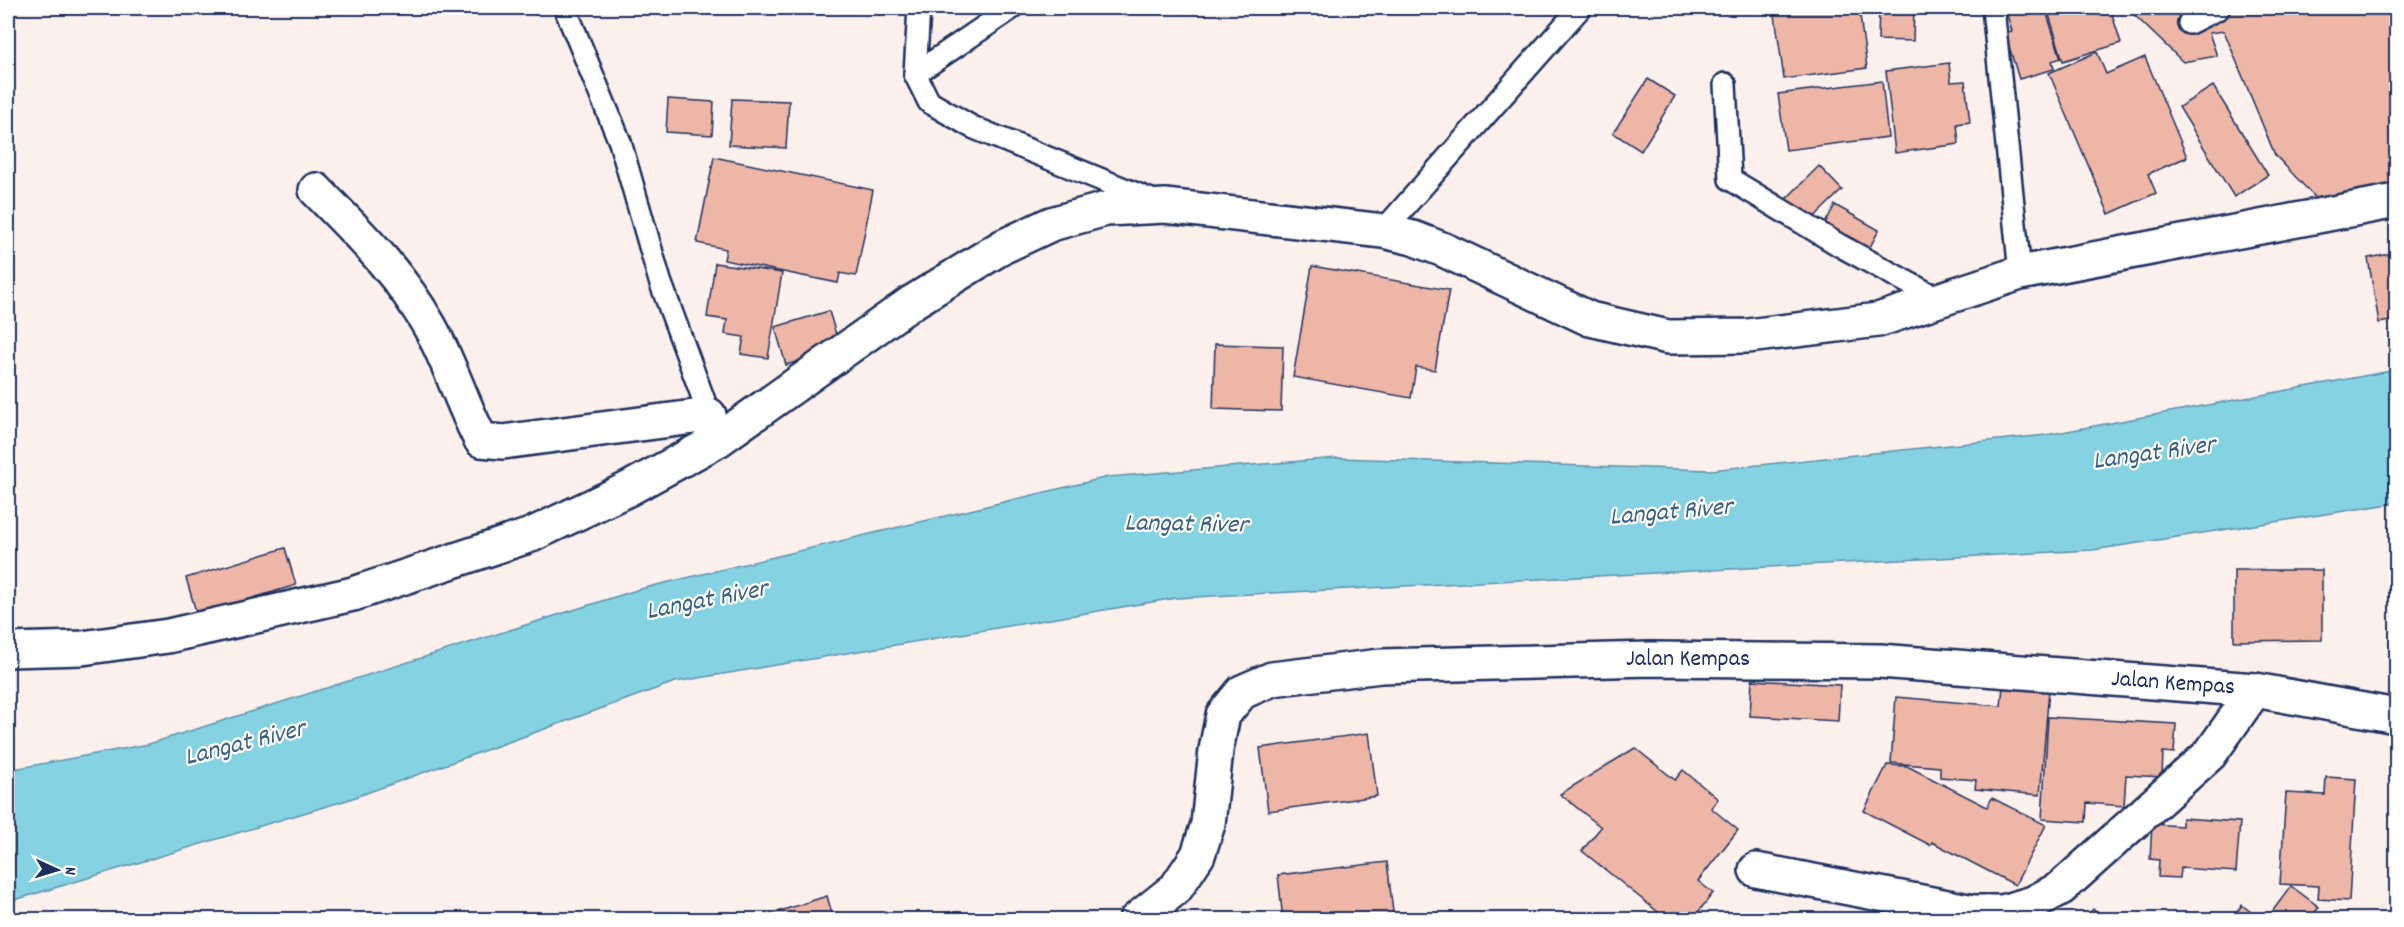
<svg xmlns="http://www.w3.org/2000/svg" width="2404" height="927" viewBox="0 0 2404 927" font-family="Dekko,sans-serif">
<style>
.water{fill:#85d3e2;stroke:#5b91ad;stroke-width:1.5}
.building{fill:#eeb6a6;stroke:#1b2f5e;stroke-width:1.5}
.lines{fill:none;stroke-linecap:round;stroke-linejoin:round}
.service-casing{stroke:#1b2f5e;stroke-width:26}
.minor-casing{stroke:#1b2f5e;stroke-width:38}
.service{stroke:#fff;stroke-width:21}
.minor{stroke:#fff;stroke-width:33}
.labels{text-anchor:middle;dominant-baseline:central;stroke-width:4.5;stroke-linejoin:round;paint-order:stroke}
.street-label{font-size:24px;fill:#1b2f5e;stroke:#fff}
.water-label{font-size:26px;font-style:italic;fill:#3b6086;stroke:#fff}
</style>
<rect width="100%" height="100%" fill="#fcf0ed"/>
<filter id="ink" filterUnits="userSpaceOnUse"><feTurbulence type="fractalNoise" baseFrequency=".0167" numOctaves="2"/><feDisplacementMap in="SourceGraphic" scale="12" xChannelSelector="R" yChannelSelector="G"/><feConvolveMatrix kernelMatrix="1 2 1 2 8 2 1 2 1" color-interpolation-filters="sRGB"/></filter>
<g filter="url(#ink)">
<!-- water -->
<polygon class="water" points="2396,370 2396,503 2093,550 1176,598 675,682 347,800 8,902 8,770 149,744 640,589 1108,477 1337,458 1711,470 2046,435"/>
<!-- building -->
<g class="building">
<polygon points="1774,8 1859,8 1867,68 1784,79"/>
<polygon points="1879,8 1914,8 1913,41 1878,40"/>
<polygon points="2005,8 2045,8 2061,58 2052,61 2054,69 2019,79 2005,33 2012,31"/>
<polygon points="2047,8 2110,8 2121,43 2063,61"/>
<polygon points="2127,8 2396,8 2396,198 2325,208 2275,155 2224,31 2209,33 2217,56 2183,62"/>
<polygon points="2097,52 2106,74 2145,57 2187,157 2148,174 2156,193 2109,214 2049,73"/>
<polygon points="1949,63 1951,82 1965,81 1970,122 1957,124 1959,144 1895,153 1886,71"/>
<polygon points="1648,79 1675,96 1641,151 1613,133"/>
<polygon points="1882,81 1888,137 1786,150 1778,94"/>
<polygon points="2213,86 2268,175 2234,197 2179,107"/>
<polygon points="668,99 714,102 712,135 666,132"/>
<polygon points="732,99 789,101 786,148 729,145"/>
<polygon points="714,157 873,190 856,276 840,273 838,283 724,260 726,249 697,243"/>
<polygon points="1819,166 1842,190 1801,230 1778,207"/>
<polygon points="1835,205 1879,230 1862,262 1817,238"/>
<polygon points="2396,253 2396,320 2379,323 2368,258"/>
<polygon points="715,263 782,273 768,358 741,354 744,337 725,334 727,320 707,317"/>
<polygon points="1312,266 1449,290 1435,370 1416,367 1411,398 1293,377"/>
<polygon points="829,311 840,348 786,365 775,327"/>
<polygon points="1215,344 1283,346 1281,411 1213,409"/>
<polygon points="285,548 296,585 197,615 186,578"/>
<polygon points="2234,570 2322,570 2322,640 2234,641"/>
<polygon points="1752,680 1840,685 1838,721 1750,716"/>
<polygon points="2003,686 2049,690 2040,795 1975,789 1976,780 1940,777 1940,767 1891,763 1896,697 2001,706"/>
<polygon points="2048,717 2176,724 2174,753 2163,752 2162,777 2126,775 2124,806 2087,803 2086,822 2042,819"/>
<polygon points="1369,733 1377,796 1268,811 1260,748"/>
<polygon points="1635,748 1675,780 1683,770 1718,799 1711,808 1738,830 1698,881 1713,893 1692,920 1668,920 1582,851 1601,827 1560,794"/>
<polygon points="1887,765 1907,766 1987,807 1992,798 2046,825 2015,885 1932,842 1930,845 1864,811"/>
<polygon points="2326,777 2356,779 2349,901 2318,899 2319,886 2280,884 2286,793 2325,795"/>
<polygon points="2182,818 2240,822 2236,872 2181,868 2180,878 2158,877 2159,860 2150,859 2152,824 2182,826"/>
<polygon points="1387,862 1394,920 1283,920 1278,875"/>
<polygon points="2291,886 2319,907 2310,920 2266,920"/>
<polygon points="827,896 834,920 758,920 758,918"/>
<polygon points="2242,905 2261,920 2231,920"/>
<polygon points="2093,909 2103,920 2083,920"/>
</g>
<g class="lines">
<defs>
<g id="service">
<polyline points="565,8 620,142 660,281 713,425"/>
<polyline points="919,8 915,74 929,102 972,127 1156,202"/>
<polyline points="1993,8 2020,273"/>
<polyline points="2189,23 2219,8"/>
<polyline points="915,74 1012,8"/>
<polyline points="1725,84 1730,179 1839,245 1940,300"/>
<polyline points="1383,231 1580,8"/>
</g>
<g id="minor">
<path d="M 316,190 C 360,235 399,272 430,327 C 450,363 462,404 481,440 L 503,442 L 709,415"/>
<polyline points="8,650 82,648 168,636 353,594 531,535 628,489 718,440 911,303 1002,247 1051,224 1106,209 1165,206 1383,231 1413,238 1444,250 1590,319 1668,337 1748,336 1878,320 2020,273 2396,201"/>
<polyline points="1756,870 1973,912 2002,912 2033,903 2061,888 2210,754 2255,690"/>
<polyline points="1136,920 1176,888 1198,855 1208,824 1216,750 1223,715 1242,692 1272,679 1381,666 1650,659 1880,661 2255,690 2396,716"/>
</g>
</defs>
<!-- service casing -->
<use href="#service" class="service-casing"/>
<!-- minor casing -->
<use href="#minor" class="minor-casing"/>
<!-- service -->
<use href="#service" class="service"/>
<!-- minor -->
<use href="#minor" class="minor"/>
</g>
</g>
<g class="labels">
<!-- street labels -->
<g class="street-label">
<text x="1688" y="660">Jalan Kempas</text>
<text transform="translate(2173 684) rotate(4)">Jalan Kempas</text>
</g>
<!-- water labels -->
<g class="water-label">
<text transform="translate(2154 454) rotate(-8)">Langat River</text>
<text transform="translate(1671 513) rotate(-5)">Langat River</text>
<text transform="translate(1186 525) rotate(1)">Langat River</text>
<text transform="translate(707 601) rotate(-11)">Langat River</text>
<text transform="translate(245 744) rotate(-14)">Langat River</text>
</g>
</g>
<!-- margin -->
<rect width="2404" height="927" fill="none" stroke="#fff" stroke-width="30"/>
<rect x="15" y="15" width="2374" height="897" fill="none" stroke="#1b2f5e" stroke-width="2" filter="url(#ink)"/>
<!-- north arrow -->
<g transform="translate(57 870) rotate(94)" stroke="#ffffff" stroke-width="4.5" paint-order="stroke">
<path d="M0-4.5L10 22L0 15L-10 22Z" fill="#1b2f5e"/>
<text y="-9" font-size="16" font-weight="bold" text-anchor="middle" fill="#1b2f5e">N</text>
</g>
</svg>
